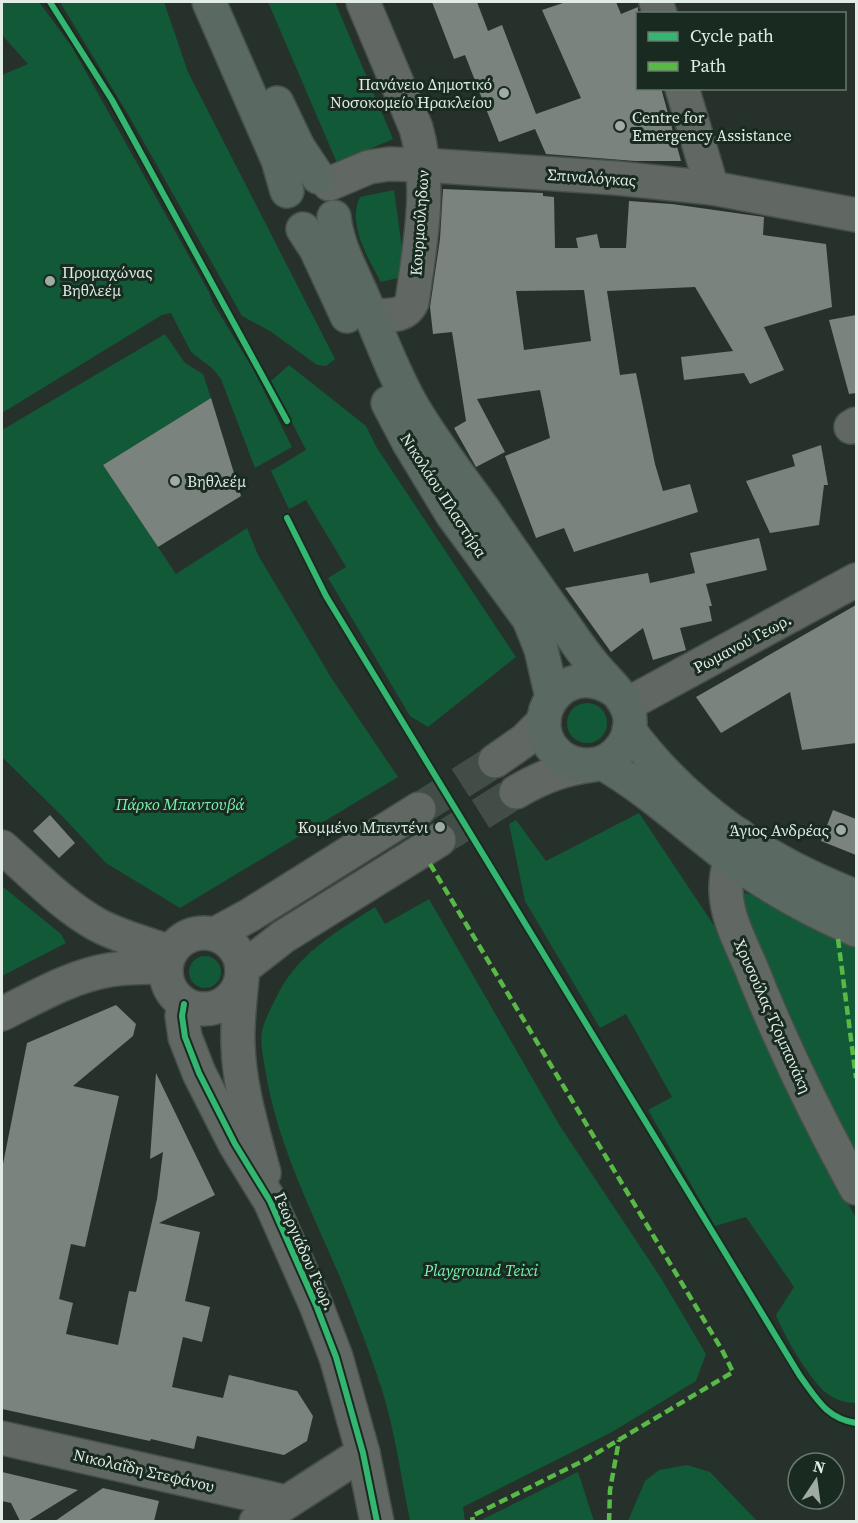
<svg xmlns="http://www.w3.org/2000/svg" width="858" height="1523" viewBox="0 0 858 1523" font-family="'Source Serif 4',serif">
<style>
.green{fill:#115937}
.building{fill:#7a837d;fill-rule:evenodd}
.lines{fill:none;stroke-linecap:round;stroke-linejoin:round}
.minor-tunnel{stroke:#434d47;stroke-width:33;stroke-dasharray:33 16;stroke-linecap:butt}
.minor-casing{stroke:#464f4a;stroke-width:36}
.major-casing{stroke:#464f4a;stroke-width:36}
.minor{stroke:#616864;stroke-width:33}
.major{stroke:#5a6961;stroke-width:33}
.quiet{stroke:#58b947;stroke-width:4.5;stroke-dasharray:9 4.5;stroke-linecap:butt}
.cycleway-casing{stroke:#192b20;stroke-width:10}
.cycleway{stroke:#33b770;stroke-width:6}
.poi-dot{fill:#9faba3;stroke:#192b20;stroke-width:2}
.labels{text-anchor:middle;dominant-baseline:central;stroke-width:6;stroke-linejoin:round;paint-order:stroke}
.poi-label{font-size:16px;fill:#e0ece4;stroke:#192b20;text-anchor:end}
.street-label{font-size:16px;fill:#e0ece4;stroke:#192b20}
.park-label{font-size:16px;font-style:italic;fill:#7af4af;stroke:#192b20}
</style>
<rect width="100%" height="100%" fill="#27312b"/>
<!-- green -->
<g class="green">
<polygon points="2,2 39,2 72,47 209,292 213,303 253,369 292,447 255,468 221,379 213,369 191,352 171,313 162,315 2,413 2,75 28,64 2,35"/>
<polygon points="60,2 164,2 188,72 335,359 326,366 317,365 270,331 242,316 129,116"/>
<polygon points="268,2 335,2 393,139 337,163"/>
<path d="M 394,190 L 402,248 L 402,277 L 381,282 C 368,258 347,224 360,197 Z"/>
<polygon points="165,334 185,363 203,374 211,398 103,465 176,574 247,528 258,555 332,679 398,777 180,908 106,863 63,817 2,757 2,430"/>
<polygon points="289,365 366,426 377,448 516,657 428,727 410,716 328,578 346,567 306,500 289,509 271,471 306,450 271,381"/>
<circle cx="587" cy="723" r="20"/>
<path d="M 639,813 L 715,927 L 791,1098 L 856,1218 L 856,1403 C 845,1403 835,1400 825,1392 C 809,1378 784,1336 776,1315 L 794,1287 L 746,1217 L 715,1226 L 648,1110 L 672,1097 L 626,1014 L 600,1028 L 525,901 L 509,824 L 516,820 L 546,861 Z"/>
<polygon points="2,886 61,934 66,943 2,976"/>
<polygon points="739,892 753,895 856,948 856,1163 778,1003"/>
<path d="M 429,899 L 560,1126 L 661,1278 L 706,1354 L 696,1381 L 612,1432 L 463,1507 L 465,1521 L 410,1521 C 400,1472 394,1422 377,1375 C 366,1342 353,1309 340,1277 C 311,1210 276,1141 265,1068 C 263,1056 260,1043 262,1032 C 264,1021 269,1012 274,1002 C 295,955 333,934 375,907 L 385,924 Z"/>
<circle cx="205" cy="972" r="16"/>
<polygon points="687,1465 710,1472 757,1521 628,1521 645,1481 659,1470"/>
<polygon points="578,1472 594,1521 479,1521"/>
</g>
<!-- building -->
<g class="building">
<polygon points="432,2 477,2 488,31 502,25 536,114 581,98 542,10 566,2 616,2 621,14 638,7 638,88 661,88 681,161 635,161 546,154 535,129 499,142 465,55 454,59"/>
<path d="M 443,189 L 543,193 L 543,196 L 554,197 L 555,248 L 578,248 L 576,238 L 597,234 L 600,248 L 626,248 L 629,201 L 672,204 L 764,217 L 763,235 L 826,244 L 832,307 L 764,327 L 784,370 L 750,384 L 744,373 L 684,380 L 681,357 L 733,351 L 695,287 L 607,291 L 620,375 L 636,373 L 655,464 L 663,491 L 690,484 L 698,512 L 574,552 L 564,528 L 536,538 L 505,456 L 550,438 L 540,390 L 477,399 L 505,452 L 476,467 L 454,428 L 466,421 L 452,332 L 433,334 L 430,307 L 440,239 ZM 584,290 L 591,341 L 524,350 L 516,291 Z"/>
<polygon points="856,315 856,393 849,394 829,320"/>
<polygon points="211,398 241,496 158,547 103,465"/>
<polygon points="821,445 828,485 824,485 819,525 770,533 746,481 795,466 792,455"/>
<polygon points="759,538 767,570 706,584 712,606 709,606 712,621 680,628 686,650 653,660 643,628 611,652 565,588 648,573 650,583 695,573 690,553"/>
<polygon points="856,605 856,743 802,750 790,692 721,733 696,697"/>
<polygon points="833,810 856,819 856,855 821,841"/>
<polygon points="50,815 75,843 59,858 33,831"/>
<polygon points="116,1005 136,1024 133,1036 73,1086 119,1096 85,1247 71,1244 59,1299 73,1303 66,1334 118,1345 129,1291 136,1292 157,1199 163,1152 150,1159 156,1073 215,1195 159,1223 200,1232 185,1301 210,1307 202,1342 183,1337 172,1387 223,1398 229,1375 297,1391 313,1416 307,1441 284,1455 197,1436 194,1449 151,1439 150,1441 2,1409 2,1169 27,1043"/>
<polygon points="2,1472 78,1490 28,1521 20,1521 11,1503 2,1501"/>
<polygon points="103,1488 159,1501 154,1521 55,1521"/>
</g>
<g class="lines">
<!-- minor-tunnel -->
<g class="minor-tunnel">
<polyline points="419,809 495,761"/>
<polyline points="439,840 516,792"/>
</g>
<defs>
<g id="minor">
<path d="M 363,2 L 416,128 C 432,183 420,246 412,302 C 405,318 387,315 372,316"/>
<polyline points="656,2 660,14"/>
<polyline points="682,88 712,188"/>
<polyline points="329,184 369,167 389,164 423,165 616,178 712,188 856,215"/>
<polyline points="851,427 856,424"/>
<polyline points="626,705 856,580"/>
<polyline points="495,761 525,740 544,721"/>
<path d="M 516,792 C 541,777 564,768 592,765"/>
<path d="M 739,835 C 732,853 725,873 726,892 C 727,919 742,945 752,970 C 782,1045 817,1117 856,1188"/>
<path d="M 2,847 C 32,873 61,904 96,924 C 119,937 146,943 170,952"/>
<circle cx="204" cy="971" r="38"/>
<polyline points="215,934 250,915 419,809"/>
<polyline points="242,969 283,937 439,840"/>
<path d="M 242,978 C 240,1000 237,1022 238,1044 C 239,1087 253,1131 264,1173"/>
<polyline points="184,1004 182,1016 185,1037 199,1073 235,1144 270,1201 316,1305 336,1357 363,1453 377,1522"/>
<path d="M 2,1014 C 36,997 72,976 109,970 C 128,967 147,967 165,967"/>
<polyline points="2,1438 286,1502"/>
<polyline points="256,1522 363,1453"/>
</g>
<g id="major">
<polyline points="209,2 278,160 287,191"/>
<polyline points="277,103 298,147 318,177"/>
<path d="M 334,217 C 337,247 354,275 365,302 C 381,338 394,376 414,409 C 435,444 460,477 484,510 C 510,548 535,585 562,622 C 572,636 581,650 591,662 C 603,678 624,694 629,713 C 635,737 616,763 591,765 C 581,766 570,763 561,757 C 518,723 563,656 614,690"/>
<polyline points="303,229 316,249 347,316"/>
<polyline points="388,403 409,443 452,514 529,619 541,649 552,697"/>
<path d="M 629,730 C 669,785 726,832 785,864 C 808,877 833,887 856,897"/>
<path d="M 602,763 C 649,790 688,827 732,860 C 770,888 813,911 856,930"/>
</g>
</defs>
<!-- minor casing -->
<use href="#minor" class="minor-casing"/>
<!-- major casing -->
<use href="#major" class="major-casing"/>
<!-- minor -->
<use href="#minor" class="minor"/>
<!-- major -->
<use href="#major" class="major"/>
<!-- quiet -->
<g class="quiet">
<polyline points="430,864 722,1350 733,1372 585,1460 472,1516 473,1522"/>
<polyline points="838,939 856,1078"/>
<polyline points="609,1522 610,1490 619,1440"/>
</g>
<defs>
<g id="cycleway">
<polyline points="50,2 112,100 287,421"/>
<path d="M 287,518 L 326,596 L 800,1376 C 817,1399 826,1418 856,1423"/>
<polyline points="184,1004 182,1016 185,1037 199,1073 235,1144 270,1201 316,1305 336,1357 363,1453 377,1522"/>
</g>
</defs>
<!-- cycleway casing -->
<use href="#cycleway" class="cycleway-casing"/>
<!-- cycleway -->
<use href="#cycleway" class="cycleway"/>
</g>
<!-- markers -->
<g class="poi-dot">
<circle cx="504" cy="93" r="6"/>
<circle cx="620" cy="126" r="6"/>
<circle cx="50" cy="281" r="6"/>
<circle cx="175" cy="481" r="6"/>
<circle cx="440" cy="827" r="6"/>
<circle cx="841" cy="830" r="6"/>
</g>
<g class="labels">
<!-- poi labels -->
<g class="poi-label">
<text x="492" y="84">Πανάνειο Δημοτικό<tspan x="492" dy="18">Νοσοκομείο Ηρακλείου</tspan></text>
<text x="632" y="117" text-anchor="start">Centre for<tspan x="632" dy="18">Emergency Assistance</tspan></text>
<text x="62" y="272" text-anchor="start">Προμαχώνας<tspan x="62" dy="18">Βηθλεέμ</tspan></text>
<text x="187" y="481" text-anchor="start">Βηθλεέμ</text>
<text x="428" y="827">Κομμένο Μπεντένι</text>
<text x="829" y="830">Άγιος Ανδρέας</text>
</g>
<!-- street labels -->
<g class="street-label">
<text transform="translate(592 177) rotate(4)">Σπιναλόγκας</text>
<text transform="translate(419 223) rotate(-86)">Κουρμούληδων</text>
<text transform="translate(444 495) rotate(57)">Νικολάου Πλαστήρα</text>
<text transform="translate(742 643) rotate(-28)">Ρωμανού Γεωρ.</text>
<text transform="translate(773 1016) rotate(66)">Χρυσούλας Τζομπανάκη</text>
<text transform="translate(305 1251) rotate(66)">Γεωργιάδου Γεωρ.</text>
<text transform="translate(144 1470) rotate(13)">Νικολαΐδη Στεφάνου</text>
</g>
<!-- park labels -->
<g class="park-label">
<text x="180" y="804">Πάρκο Μπαντουβά</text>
<text x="481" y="1270">Playground Teixi</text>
</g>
</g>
<!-- border -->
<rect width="858" height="1523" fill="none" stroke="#e0ece4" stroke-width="6"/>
<!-- legend -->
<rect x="636" y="12" width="210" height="78" fill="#192b20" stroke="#69786e" stroke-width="1.5"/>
<rect x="648" y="32" width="30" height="9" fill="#33b770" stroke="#69786e" stroke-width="1.5"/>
<text x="690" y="42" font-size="18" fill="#e0ece4">Cycle path</text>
<rect x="648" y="62" width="30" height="9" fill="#58b947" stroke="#69786e" stroke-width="1.5"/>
<text x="690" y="72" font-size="18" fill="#e0ece4">Path</text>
<!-- north arrow -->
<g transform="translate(816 1481) rotate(13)"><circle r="28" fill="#192b20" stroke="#69786e" stroke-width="1.5"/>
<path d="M0-4.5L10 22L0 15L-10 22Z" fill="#9faba3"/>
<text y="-9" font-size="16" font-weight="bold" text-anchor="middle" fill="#e0ece4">N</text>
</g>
</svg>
